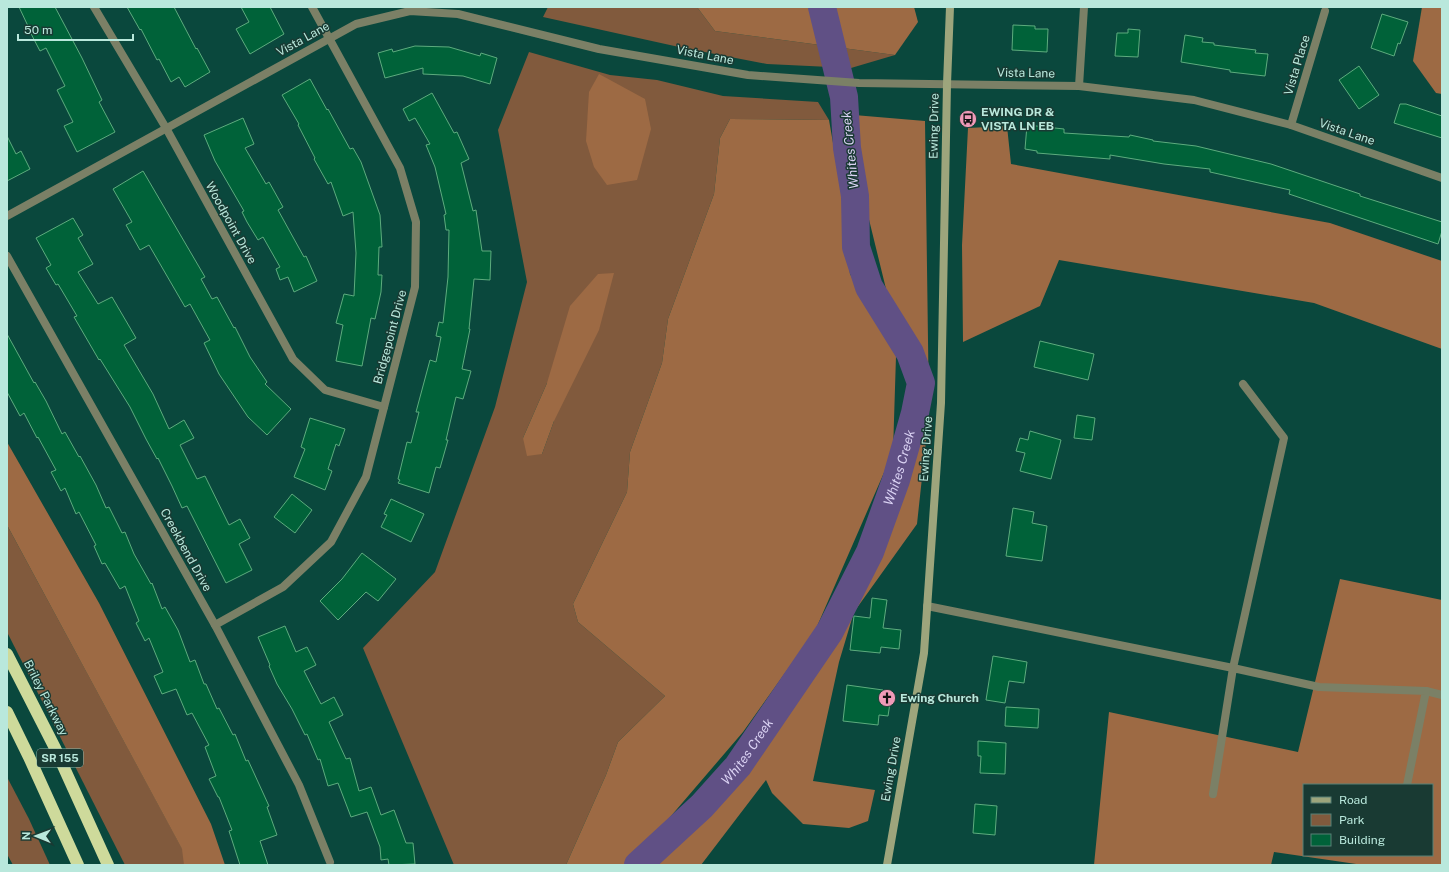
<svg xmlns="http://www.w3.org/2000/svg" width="1449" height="872" viewBox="0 0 1449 872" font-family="'Public Sans',sans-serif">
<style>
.green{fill:#815a3d;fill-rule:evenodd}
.forest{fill:#9d6a44;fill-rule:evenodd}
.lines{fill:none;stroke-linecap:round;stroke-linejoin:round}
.river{stroke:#605085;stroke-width:28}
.building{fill:#006239;stroke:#5dac7e}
.lane{stroke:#7b8066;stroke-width:8}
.street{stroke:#7b8066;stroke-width:8}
.secondary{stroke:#9da57c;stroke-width:8}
.highway{stroke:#ceda9b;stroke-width:12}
.labels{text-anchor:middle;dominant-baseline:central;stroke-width:3;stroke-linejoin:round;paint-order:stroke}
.shield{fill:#193a33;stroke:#89b4a9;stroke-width:1}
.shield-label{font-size:11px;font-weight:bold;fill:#b9e8dc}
.street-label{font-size:12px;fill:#b9e8dc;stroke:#193a33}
.poi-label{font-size:12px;font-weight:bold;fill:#b9e8dc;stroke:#193a33;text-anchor:start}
.water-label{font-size:13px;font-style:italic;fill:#dad2f3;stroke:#193a33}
</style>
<rect width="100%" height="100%" fill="#0a483d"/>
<!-- green -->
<g class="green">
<polygon points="548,7 697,7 715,31 895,55 851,68 767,64 679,47 543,17"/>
<path d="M 529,52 L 610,75 L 657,80 L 723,96 L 818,102 L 829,120 L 730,119 L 720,138 L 714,194 L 668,319 L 662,363 L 630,452 L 627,492 L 573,604 L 578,622 L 665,696 L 618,742 L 606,775 L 566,865 L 454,865 L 363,648 L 435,572 L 495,407 L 527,282 L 498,130 ZM 547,383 L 554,421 L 542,454 L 523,438 Z"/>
<polygon points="7,525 191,865 125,865 7,632"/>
<polygon points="7,777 29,819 50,865 13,865 7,854"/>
</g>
<!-- forest -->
<g class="forest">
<polygon points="697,7 914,7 918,22 895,55 715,31"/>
<polygon points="1422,7 1442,7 1442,94 1436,93 1413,61"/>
<polygon points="599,74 645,99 651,129 637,180 607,185 594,167 586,141 589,92"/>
<polygon points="854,115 925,121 929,413 917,524 854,612 839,662 813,781 875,790 868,821 849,828 803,824 772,793 766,780 701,865 654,865 757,754 840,628 896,515 923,416 923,367 888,297 862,191"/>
<polygon points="730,119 829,120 840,183 850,274 896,356 893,452 815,631 743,732 629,865 566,865 606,775 618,742 665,696 578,622 573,604 627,492 630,452 662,363 668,319 714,194 720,138"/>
<polygon points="1007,126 1011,164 1330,223 1442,261 1442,349 1314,303 1059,260 1040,306 963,342 962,245 968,128"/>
<polygon points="614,273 599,330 554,421 542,454 527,456 523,438 547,383 570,306 598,274"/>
<polygon points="7,442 99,603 211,824 225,865 184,865 182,849 7,525"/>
<path d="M 1340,579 L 1442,600 L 1442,865 L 1363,865 L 1274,852 L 1271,865 L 1094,865 L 1109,712 L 1298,752 ZM 1304,785 L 1432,785 L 1432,855 L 1304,855 Z"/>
</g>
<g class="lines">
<!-- river -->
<path class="river" id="s1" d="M 638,865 L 702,806 L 738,766 L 830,631 L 870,552 L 896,480 L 915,413 L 921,383 L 910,353 L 869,287 L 856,247 L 855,196 L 847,148 L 844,97 L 822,7"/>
</g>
<!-- building -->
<g class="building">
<polygon points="19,7 55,7 82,58 102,100 99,102 115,132 77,152 64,126 73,122 57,90 65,86 46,48 40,51 27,26 28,26"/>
<polygon points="127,7 174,7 196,49 197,48 210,72 185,87 179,77 171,82 159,59 157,60 141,29 140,30"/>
<polygon points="241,7 270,7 284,34 250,54 236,29 249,22"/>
<polygon points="1382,14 1408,22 1400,44 1398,43 1394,56 1371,48"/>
<polygon points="1013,25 1035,26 1035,29 1048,29 1047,52 1012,50"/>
<polygon points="1128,29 1140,30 1138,57 1115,56 1117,33 1128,33"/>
<polygon points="1185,35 1203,38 1202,42 1214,43 1214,45 1256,50 1255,53 1268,54 1265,76 1230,72 1230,70 1181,62"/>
<polygon points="415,46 449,47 480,56 481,53 497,58 490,84 463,76 423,74 423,68 385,78 378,53 392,49 393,52"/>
<polygon points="1359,66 1379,95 1359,109 1339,80"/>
<polygon points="310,79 327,110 328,109 350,149 353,148 361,162 380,215 382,247 379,247 378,275 382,275 381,292 375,319 371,318 362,366 336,361 343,325 336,323 344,294 354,296 356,253 353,212 343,216 331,182 328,184 314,159 315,158 298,125 299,124 282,95"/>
<polygon points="432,93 454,133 457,132 469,159 461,163 473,211 476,210 482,251 491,251 490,280 474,279 469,329 470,329 462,369 471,371 463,399 456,397 446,440 448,440 440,468 436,467 429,493 398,483 400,480 398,479 407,442 411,443 419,412 416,412 430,360 436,362 441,337 436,336 439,322 443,323 448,277 449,230 446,230 444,215 446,214 435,167 426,145 430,144 415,118 409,121 403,109"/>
<polygon points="1400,104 1406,104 1442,116 1442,138 1394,123"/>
<polygon points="243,118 254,144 245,148 266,184 269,182 283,207 278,210 304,257 306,256 317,281 294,292 288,277 280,280 276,269 280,267 263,237 258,240 247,222 242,212 244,211 215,161 204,135"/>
<polygon points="1027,125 1064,129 1064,133 1129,137 1130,135 1153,140 1153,141 1196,146 1271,164 1360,194 1360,196 1442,222 1442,231 1438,244 1289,194 1290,190 1210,172 1210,169 1164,164 1110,155 1110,159 1037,153 1037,151 1025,149"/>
<polygon points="7,136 16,154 21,151 30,169 7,181"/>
<polygon points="143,171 205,277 201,279 212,299 217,297 234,328 235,327 250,357 267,382 265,384 291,409 267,435 248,417 219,374 204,343 210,340 190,304 185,307 149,245 140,250 126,225 132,222 113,189"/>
<polygon points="73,218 83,235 78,238 93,264 78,272 98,304 112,297 136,338 124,345 153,394 169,429 184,420 194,438 180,445 197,479 205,476 229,525 240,519 250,538 239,544 252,570 226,583 187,506 182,508 172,486 158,458 157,459 146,439 130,407 100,359 99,360 74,317 77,316 58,284 56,285 46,268 51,265 36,238"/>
<polygon points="7,334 34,383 35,382 46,401 62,434 65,432 79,457 80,456 96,485 106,508 109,507 122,533 125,532 134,554 151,584 152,583 162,609 165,607 178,630 190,662 195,660 204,684 206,684 217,709 219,708 233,735 235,734 246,761 248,760 269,806 267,807 277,835 260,841 268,865 240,865 229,831 232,830 219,797 218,797 209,779 216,776 205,747 209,745 192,713 187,715 176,689 162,694 154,676 163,672 149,638 145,641 136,623 139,621 125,586 120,589 105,563 102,564 94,546 96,545 79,512 76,514 65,488 61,491 51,472 56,470 38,437 37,438 24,413 20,416 7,392"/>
<polygon points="1040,341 1094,354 1088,380 1034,367"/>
<polygon points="1077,415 1095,418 1092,440 1074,438"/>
<polygon points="310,418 345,429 339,446 336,444 328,469 332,471 325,490 294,477 305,449 301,447"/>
<polygon points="1030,431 1061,440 1051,479 1020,471 1025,453 1016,451 1020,438 1028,440"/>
<polygon points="292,494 312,510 295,533 274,517"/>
<polygon points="391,499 424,514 411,542 381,527 387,515 384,514"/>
<polygon points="1013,508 1034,512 1032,523 1047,526 1042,561 1006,556"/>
<polygon points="362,553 396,579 378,601 366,592 338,620 320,601 342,579"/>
<polygon points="872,598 887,600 883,628 901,630 899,649 881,647 880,653 850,650 854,616 870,618"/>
<polygon points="285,626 296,652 307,647 316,665 304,671 321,704 334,697 343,715 329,722 346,759 350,758 359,791 371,787 381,815 394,810 406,843 413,843 415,864 389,865 388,859 381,860 380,847 367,812 351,817 338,783 328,786 320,759 318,760 307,734 305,735 292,709 277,684 269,666 270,665 258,637"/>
<polygon points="993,656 1027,662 1024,683 1009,681 1005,703 986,700"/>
<polygon points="847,685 883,690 881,702 890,703 888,716 879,715 878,725 843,721"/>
<polygon points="1006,707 1039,709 1038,728 1005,726"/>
<polygon points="978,741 1006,743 1005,774 980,773 981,756 978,756"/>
<polygon points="975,804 997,806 995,835 973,833"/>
</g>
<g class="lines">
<!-- lane -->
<g class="lane">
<polyline points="927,606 1233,668 1284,438 1243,384"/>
<polyline points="1426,691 1442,695"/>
<polyline points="1213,794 1233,668 1319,687 1426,691 1407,785"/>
</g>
<!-- street -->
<g class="street">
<polyline points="94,7 166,128 293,359 325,390 384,407"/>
<polyline points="1079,86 1084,7"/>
<polyline points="1291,125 1325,11"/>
<polyline points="7,216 356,24 410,11 458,14 599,49 748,75 859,83 1079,86 1194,100 1291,125 1442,178"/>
<polyline points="7,256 215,625 299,785 330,862"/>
<polyline points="215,625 283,587 331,542 366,477 415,287 416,222 400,168 312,7"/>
</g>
<!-- secondary -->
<polyline class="secondary" points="887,865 924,653 941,403 947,84 950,7"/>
<!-- highway -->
<g class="highway">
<polyline points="7,654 55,748 108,865"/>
<polyline points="7,712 29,757 78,865"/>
</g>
</g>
<!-- icons -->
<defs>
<symbol id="bus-disc" viewBox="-11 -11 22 22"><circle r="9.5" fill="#ef9ab8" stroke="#193a33"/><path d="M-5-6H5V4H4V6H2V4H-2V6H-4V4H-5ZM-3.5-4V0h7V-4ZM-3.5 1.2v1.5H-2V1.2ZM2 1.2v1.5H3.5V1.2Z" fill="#111"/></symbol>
<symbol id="church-disc" viewBox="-11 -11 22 22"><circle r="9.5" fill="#ef9ab8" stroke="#193a33"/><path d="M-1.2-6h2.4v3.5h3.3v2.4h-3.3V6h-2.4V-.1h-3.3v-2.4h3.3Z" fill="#111"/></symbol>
</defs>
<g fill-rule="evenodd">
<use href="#bus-disc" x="958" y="109" width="20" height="20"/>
<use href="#church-disc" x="877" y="688" width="20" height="20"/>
</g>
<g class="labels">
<!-- shield labels -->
<rect class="shield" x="37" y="749" width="46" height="18" rx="3"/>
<g class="shield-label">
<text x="60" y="758">SR 155</text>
</g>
<!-- street labels -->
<g class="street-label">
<text transform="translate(303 39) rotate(-29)">Vista Lane</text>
<text transform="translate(705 55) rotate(11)">Vista Lane</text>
<text transform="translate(1297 65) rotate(-73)">Vista Place</text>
<text transform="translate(1026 73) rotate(1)">Vista Lane</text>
<text transform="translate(934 126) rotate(-89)">Ewing Drive</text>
<text transform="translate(1347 132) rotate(19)">Vista Lane</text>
<text transform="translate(231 223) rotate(61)">Woodpoint Drive</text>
<text transform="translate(390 337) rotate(-75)">Bridgepoint Drive</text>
<text transform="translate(926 449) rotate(-86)">Ewing Drive</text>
<text transform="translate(186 550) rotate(61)">Creekbend Drive</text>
<text transform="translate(46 698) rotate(63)">Briley Parkway</text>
<text transform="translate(891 769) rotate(-80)">Ewing Drive</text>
</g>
<!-- poi labels -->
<g class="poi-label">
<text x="981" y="112">EWING DR &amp;<tspan x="981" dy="14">VISTA LN EB</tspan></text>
<text x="900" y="698">Ewing Church</text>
</g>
<!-- water labels -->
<g class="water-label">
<text transform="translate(850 150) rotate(-96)">Whites Creek</text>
<text stroke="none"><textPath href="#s1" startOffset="482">Whites Creek</textPath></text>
<text stroke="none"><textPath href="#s1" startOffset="158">Whites Creek</textPath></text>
</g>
</g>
<!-- border -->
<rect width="1449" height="872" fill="none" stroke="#b9e8dc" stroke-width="16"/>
<!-- legend -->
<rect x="1303" y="784" width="130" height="72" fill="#193a33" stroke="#598077"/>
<rect x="1311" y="797" width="20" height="6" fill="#9da57c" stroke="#598077"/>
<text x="1339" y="804" font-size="12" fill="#b9e8dc">Road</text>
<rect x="1311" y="814" width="20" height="12" fill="#815a3d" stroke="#598077"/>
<text x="1339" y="824" font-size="12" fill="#b9e8dc">Park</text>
<rect x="1311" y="834" width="20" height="12" fill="#006239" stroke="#598077"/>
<text x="1339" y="844" font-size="12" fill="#b9e8dc">Building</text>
<!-- north arrow -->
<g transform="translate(36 836) rotate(271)" stroke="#193a33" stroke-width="3" paint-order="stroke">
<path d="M0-3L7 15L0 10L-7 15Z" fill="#b9e8dc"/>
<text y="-6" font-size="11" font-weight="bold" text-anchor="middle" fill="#b9e8dc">N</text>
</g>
<!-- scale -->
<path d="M18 34v6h115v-6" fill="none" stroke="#b9e8dc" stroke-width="2"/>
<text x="24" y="34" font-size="12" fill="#b9e8dc" stroke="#193a33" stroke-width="3" paint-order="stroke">50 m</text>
</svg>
